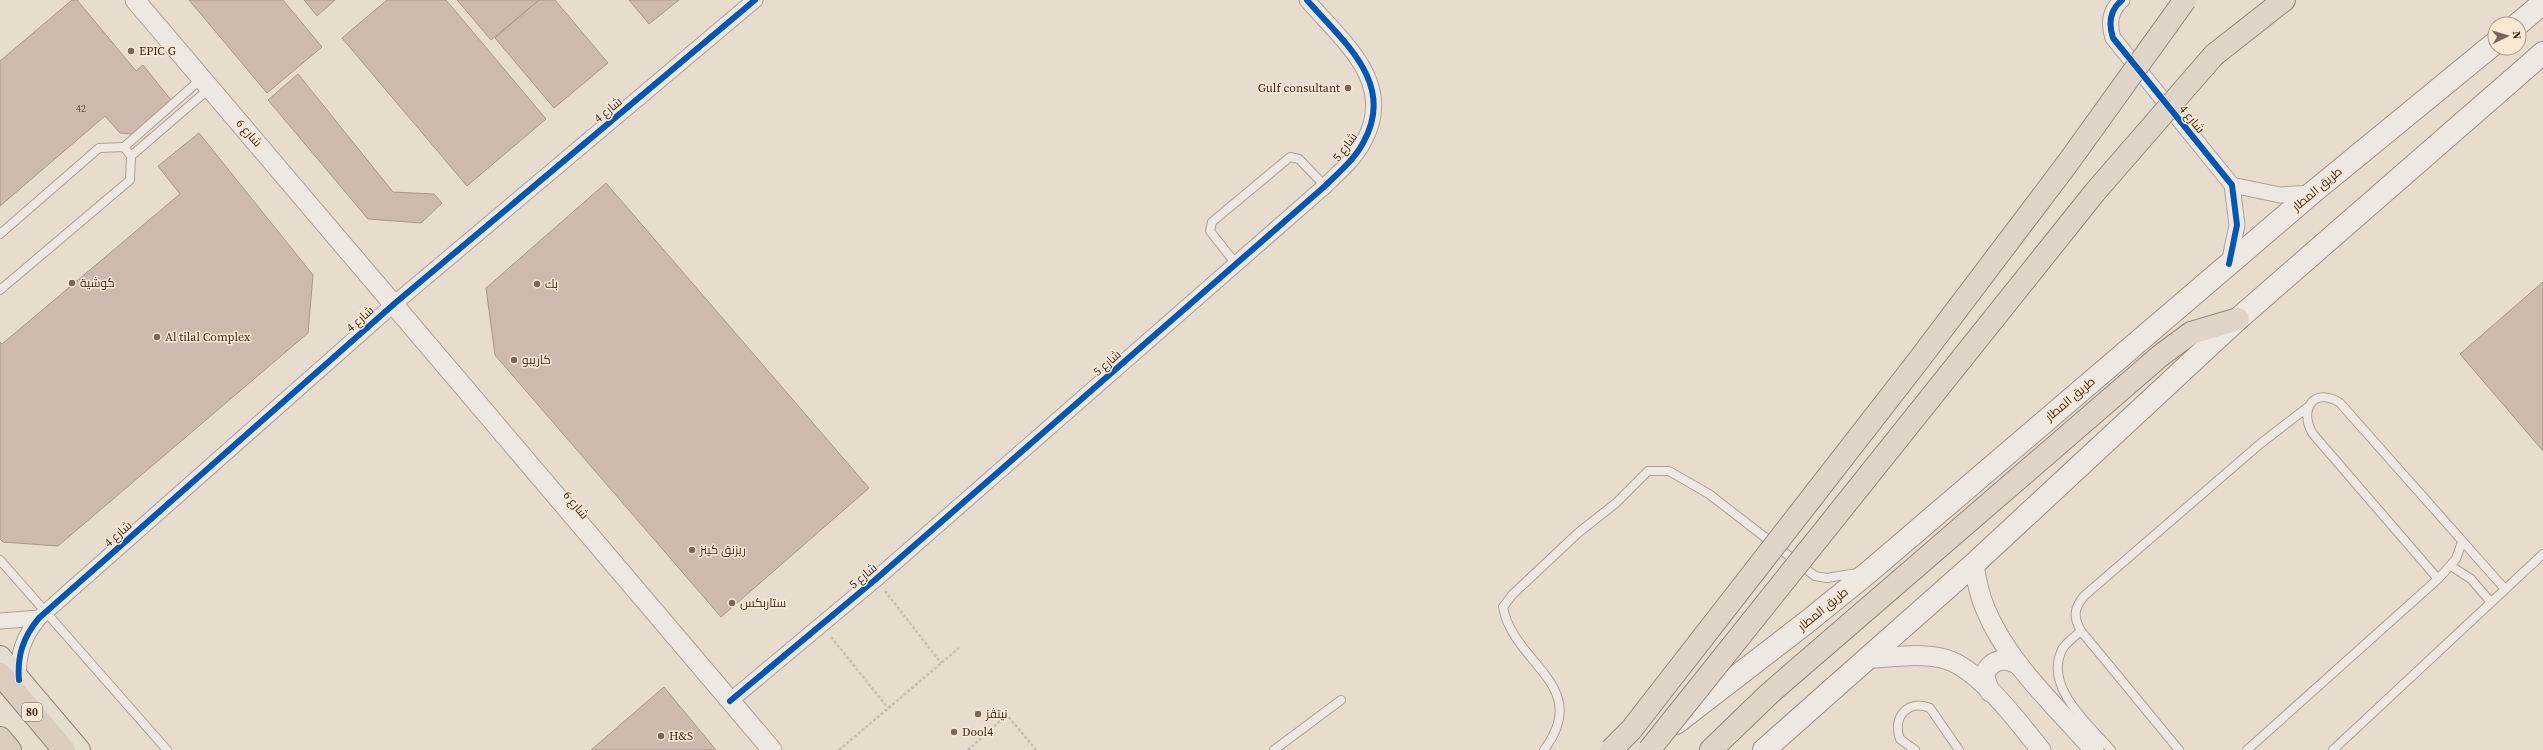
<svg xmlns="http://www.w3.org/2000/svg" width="2543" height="750" viewBox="0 0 2543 750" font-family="'Source Serif 4',Cairo,serif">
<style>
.building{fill:#ccbaaf;stroke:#a9978d}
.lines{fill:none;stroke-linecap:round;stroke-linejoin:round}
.service-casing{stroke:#ada197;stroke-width:10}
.minor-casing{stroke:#ada197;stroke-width:17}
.tertiary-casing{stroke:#ada197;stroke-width:21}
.secondary-casing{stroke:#9d9187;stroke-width:24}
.primary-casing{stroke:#93877e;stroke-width:24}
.trunk-casing{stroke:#93877e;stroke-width:24}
.motorway-casing{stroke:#93877e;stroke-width:24}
.path{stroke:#c7bfb7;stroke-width:2.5;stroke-dasharray:3 2;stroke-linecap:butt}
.service{stroke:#efe8e0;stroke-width:8}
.minor{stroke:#efe8e0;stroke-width:15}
.tertiary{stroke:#efe8e0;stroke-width:19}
.secondary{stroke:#efe8e0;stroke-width:22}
.primary{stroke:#e6ddd1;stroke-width:22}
.trunk{stroke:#e0d4c8;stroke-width:22}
.motorway{stroke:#daccbf;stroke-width:22}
.trunk-bridge-casing{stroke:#93877e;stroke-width:24;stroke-linecap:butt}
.trunk-bridge{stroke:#e0d4c8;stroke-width:22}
.cycleway-casing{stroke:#f8e9d5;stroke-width:8}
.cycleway{stroke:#0057b8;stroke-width:6}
.poi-dot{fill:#79675c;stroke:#f8e9d5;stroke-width:1.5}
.labels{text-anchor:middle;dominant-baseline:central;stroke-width:3;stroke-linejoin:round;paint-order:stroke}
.number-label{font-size:10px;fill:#614c42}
.shield{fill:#f8e9d5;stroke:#756255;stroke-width:1}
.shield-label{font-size:11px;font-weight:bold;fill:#3d281e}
.poi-label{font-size:12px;fill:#3d281e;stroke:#f8e9d5;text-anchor:start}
.street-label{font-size:12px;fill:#3d281e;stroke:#f8e9d5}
</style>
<rect width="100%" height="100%" fill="#e8dcce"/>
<!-- building -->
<g class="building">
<polygon points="72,0 77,0 136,71 143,65 171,100 132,134 120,133 105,116 0,206 0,61"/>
<polygon points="189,0 283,0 322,47 267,93"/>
<polygon points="304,0 335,0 317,16"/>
<polygon points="387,0 446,0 546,119 467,186 342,38"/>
<polygon points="457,0 539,0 491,40"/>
<polygon points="539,0 555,0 608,63 554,108 495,38"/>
<polygon points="629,0 679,0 649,24"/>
<polygon points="298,74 393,192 434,194 442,203 421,223 368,219 268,100"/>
<polygon points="199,133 313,275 308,333 58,546 3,542 0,539 0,342 2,344 180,194 158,166"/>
<polygon points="606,183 869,488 721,617 495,355 486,288"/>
<polygon points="2543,282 2543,451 2460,354"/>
<polygon points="664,687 716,750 591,750"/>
</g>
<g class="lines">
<defs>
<g id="service">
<polyline points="124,147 201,79"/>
<polyline points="131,156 210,88"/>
<polyline points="0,234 99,148 124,147 131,156 130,180 0,290"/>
<polyline points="1236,264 1210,231 1212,222 1290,157 1299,159 1325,186"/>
<polyline points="0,560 167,750"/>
<polyline points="2451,566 2471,579 2490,601"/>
<path d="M 2438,579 L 2313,434 C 2298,410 2314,386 2340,403 L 2504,588"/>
<path d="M 2081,631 C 2075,636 2067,642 2063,648 C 2042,686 2089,724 2111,750"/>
<polyline points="1274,750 1341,700"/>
<path d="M 1544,750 C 1593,685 1513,664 1503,607 L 1512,595 L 1578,533 L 1616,503 L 1648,471 L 1669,471 L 1709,494 L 1815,576 L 1827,578 L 1857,573"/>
<path d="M 1915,750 L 1900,739 C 1892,717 1908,699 1930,708 L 1959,750"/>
<path d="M 2179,750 L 2081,631 C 2073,617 2074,608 2084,596 L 2260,444 L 2308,407"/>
<polyline points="2247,750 2438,579 2456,559 2462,542"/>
<polyline points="2333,750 2543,554"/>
</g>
<g id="minor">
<path d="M 2122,0 C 2110,10 2108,23 2113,38 L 2232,185 L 2237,225 L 2229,264"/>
<polyline points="2232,185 2280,195 2312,193"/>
<polyline points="0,621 39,618"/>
<path d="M 19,680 C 17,656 23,637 39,618 L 394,304 L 755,0"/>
<path d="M 730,701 L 876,579 L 1325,186 C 1338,173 1354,160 1363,143 C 1397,83 1343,42 1307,0"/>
</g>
<g id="tertiary">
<polyline points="135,0 772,750"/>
<path d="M 1974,564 C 1976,578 1979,594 1985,608 C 2007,663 2056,706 2094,750"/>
<path d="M 1865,659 C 1890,657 1917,653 1941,658 C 1977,665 2018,722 2041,750"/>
<path d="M 1990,692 L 1984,675 C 1991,659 2006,656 2020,666"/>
</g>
<g id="secondary">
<polyline points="2518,24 2543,3"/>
<polyline points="1676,723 1807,622 1870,571 2312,193 2495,43"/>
<polyline points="1764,750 1974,564 2238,319 2543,53"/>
</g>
<polyline id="primary" points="0,657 79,750"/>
<g id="trunk">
<polyline points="2214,55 2284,0"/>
<polyline points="1711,750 1770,693 2160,356 2191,333 2238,319"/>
</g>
<g id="motorway">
<polyline points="0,674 64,750"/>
<polyline points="0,738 10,750"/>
</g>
</defs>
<!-- service casing -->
<use href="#service" class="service-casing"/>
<!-- minor casing -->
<use href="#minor" class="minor-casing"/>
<!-- tertiary casing -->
<use href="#tertiary" class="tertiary-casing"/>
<!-- secondary casing -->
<use href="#secondary" class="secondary-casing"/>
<!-- primary casing -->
<use href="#primary" class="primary-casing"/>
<!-- trunk casing -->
<use href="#trunk" class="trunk-casing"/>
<!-- motorway casing -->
<use href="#motorway" class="motorway-casing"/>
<!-- path -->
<g class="path">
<polyline points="885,591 941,663"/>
<polyline points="831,637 888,708"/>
<polyline points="839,750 959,648"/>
<polyline points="968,750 1007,715 1036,750"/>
</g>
<!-- service -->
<use href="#service" class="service"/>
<!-- minor -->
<use href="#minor" class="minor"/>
<!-- tertiary -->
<use href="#tertiary" class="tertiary"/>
<!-- secondary -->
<use href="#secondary" class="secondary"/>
<!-- primary -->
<use href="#primary" class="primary"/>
<!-- trunk -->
<use href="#trunk" class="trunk"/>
<!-- motorway -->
<use href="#motorway" class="motorway"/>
<defs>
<g id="trunk-bridge">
<polyline points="1611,750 1631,730 1918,361 2067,164 2185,0"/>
<polyline points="1649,750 2095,192 2214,55"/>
</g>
</defs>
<!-- trunk-bridge casing -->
<use href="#trunk-bridge" class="trunk-bridge-casing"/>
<!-- trunk-bridge -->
<use href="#trunk-bridge" class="trunk-bridge"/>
<defs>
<g id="cycleway">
<path d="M 2122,0 C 2110,10 2108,23 2113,38 L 2232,185 L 2237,225 L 2229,264"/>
<path d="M 19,680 C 17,656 23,637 39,618 L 394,304 L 755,0"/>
<path d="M 730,701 L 876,579 L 1325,186 C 1338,173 1354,160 1363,143 C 1397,83 1343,42 1307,0"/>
</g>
</defs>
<!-- cycleway casing -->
<use href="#cycleway" class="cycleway-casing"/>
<!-- cycleway -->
<use href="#cycleway" class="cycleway"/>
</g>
<!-- markers -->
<g class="poi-dot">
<circle cx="131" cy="51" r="4"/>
<circle cx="1348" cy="88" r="4"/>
<circle cx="72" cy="283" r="4"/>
<circle cx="537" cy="284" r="4"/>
<circle cx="157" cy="337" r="4"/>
<circle cx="514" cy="360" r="4"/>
<circle cx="692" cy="550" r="4"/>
<circle cx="732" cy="603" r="4"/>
<circle cx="978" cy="714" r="4"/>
<circle cx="954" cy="732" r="4"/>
<circle cx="661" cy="736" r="4"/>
</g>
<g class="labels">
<!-- number labels -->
<g class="number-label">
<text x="81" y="108">42</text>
</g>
<!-- shield labels -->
<rect class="shield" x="22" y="703" width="20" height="18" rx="3"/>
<g class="shield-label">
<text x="32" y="712">80</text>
</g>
<!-- poi labels -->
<g class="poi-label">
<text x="139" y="51">EPIC G</text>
<text x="1340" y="88" text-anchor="end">Gulf consultant</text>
<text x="80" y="283">كوشية</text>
<text x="545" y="284">بك</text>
<text x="165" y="337">Al tilal Complex</text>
<text x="522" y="360">كاريبو</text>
<text x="700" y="550">ريزنق كينز</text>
<text x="740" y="603">ستاربكس</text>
<text x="986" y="714">نيتڤز</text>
<text x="962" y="732">Dool4</text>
<text x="669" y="736">H&amp;S</text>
</g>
<!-- street labels -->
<g class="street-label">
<text transform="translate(608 110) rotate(-40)">شارع 4</text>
<text transform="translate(2192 119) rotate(51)">شارع 4</text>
<text transform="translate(249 133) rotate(49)">شارع 6</text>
<text transform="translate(1345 147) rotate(-53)">شارع 5</text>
<text transform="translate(2317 189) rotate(-40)">طريق المطار</text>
<text transform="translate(360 319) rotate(-42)">شارع 4</text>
<text transform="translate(1107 363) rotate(-41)">شارع 5</text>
<text transform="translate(2070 399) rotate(-40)">طريق المطار</text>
<text transform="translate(576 505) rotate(50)">شارع 6</text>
<text transform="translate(118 534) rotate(-42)">شارع 4</text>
<text transform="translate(863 576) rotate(-40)">شارع 5</text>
<text transform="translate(1823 609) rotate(-39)">طريق المطار</text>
</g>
</g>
<!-- north arrow -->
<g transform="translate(2507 36) rotate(85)"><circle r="19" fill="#f8e9d5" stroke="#ad9c8c"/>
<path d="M0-3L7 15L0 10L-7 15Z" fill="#79675c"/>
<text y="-6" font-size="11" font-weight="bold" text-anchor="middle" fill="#3d281e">N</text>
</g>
</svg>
